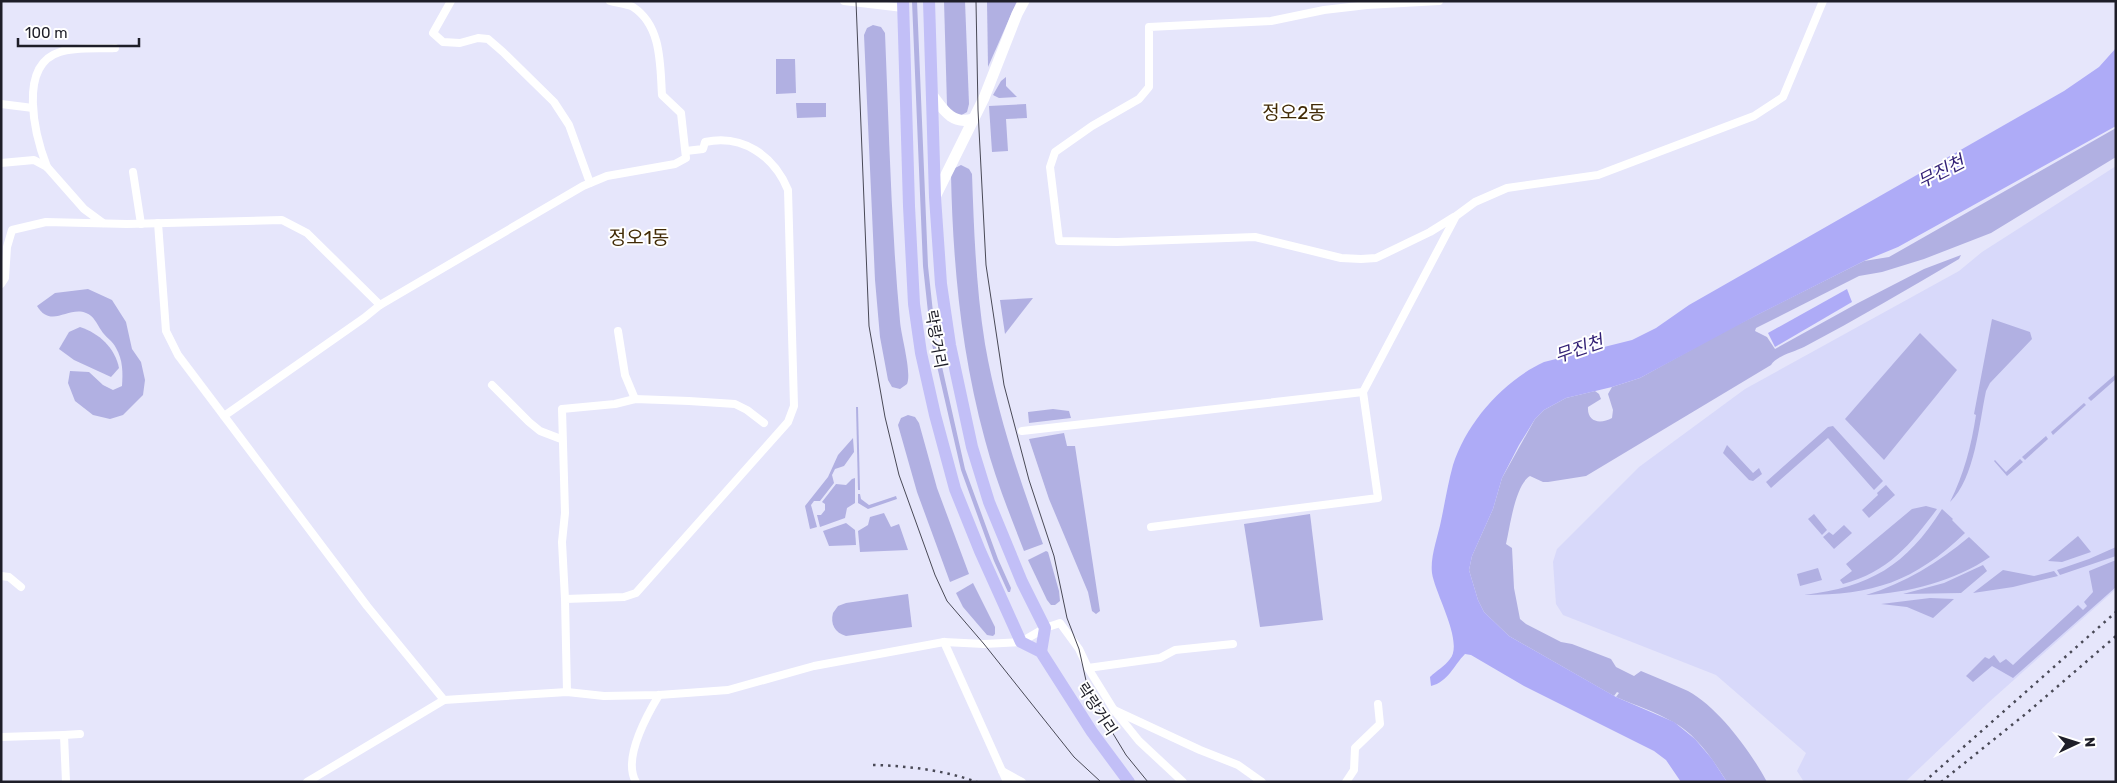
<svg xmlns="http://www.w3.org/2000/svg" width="2117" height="783" viewBox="0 0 2117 783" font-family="Rubik,'Noto Sans KR',sans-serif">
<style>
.built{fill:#d8d9fa}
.green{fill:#b1b0e2}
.water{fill:#aeabf7}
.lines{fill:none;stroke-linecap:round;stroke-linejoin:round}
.street{stroke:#fff;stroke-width:8}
.secondary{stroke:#fff;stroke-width:11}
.primary{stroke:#c2bff7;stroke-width:12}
.tram{stroke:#494956;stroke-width:1}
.rail{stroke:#494956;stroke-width:2.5;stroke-dasharray:2.5 5;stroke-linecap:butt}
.labels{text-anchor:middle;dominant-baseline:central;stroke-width:4;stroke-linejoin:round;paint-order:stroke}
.street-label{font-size:16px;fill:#1e1e28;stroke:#fff}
.water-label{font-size:18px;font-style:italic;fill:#311f74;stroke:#fff}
.quarter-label{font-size:19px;fill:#412a05;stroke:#fff}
</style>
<rect width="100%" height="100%" fill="#e6e6fb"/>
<!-- built -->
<polygon class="built" points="2116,166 2116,589 1988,703 1905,782 1804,782 1797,771 1806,753 1716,675 1563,615 1556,604 1553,562 1557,549 1639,467 1745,389 1959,271 1982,252"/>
<!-- green -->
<g class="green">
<polygon points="912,1 917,1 928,266 936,340 965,469 998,559 1011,588 1010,592 1008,592 994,561 961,470 931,340 923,266"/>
<polygon points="944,1 965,1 969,104 967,112 960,116 949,110 947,105"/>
<polygon points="987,1 1017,1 988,67"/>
<path d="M 873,25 L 881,27 L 885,33 C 889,129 891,225 900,321 C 901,336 912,372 907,384 L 900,389 L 892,387 L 888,380 L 880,337 L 875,280 L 864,35 L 867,28 Z"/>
<polygon points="776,59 795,59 796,93 776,94"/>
<polygon points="1006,77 1006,86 1017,97 999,98 993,95 1001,81"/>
<polygon points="796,103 826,103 826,117 797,118"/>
<polygon points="1026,104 1027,118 1006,119 1008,151 992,152 989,106"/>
<path d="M 2116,128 L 2116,157 L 1991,233 L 1924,259 L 1882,272 L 1859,276 L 1756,328 L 1755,331 L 1767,337 L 1775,349 L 1858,303 L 1924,269 L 1961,255 L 1959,259 C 1908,289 1857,319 1804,347 C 1794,352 1776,356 1771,365 L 1586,476 L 1548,482 L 1543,482 L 1530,476 C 1515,485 1510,527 1506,544 L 1512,548 L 1514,588 L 1520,619 L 1526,624 L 1561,642 L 1572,644 L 1611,659 L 1616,667 L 1634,676 L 1641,671 C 1657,678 1673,684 1688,691 C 1719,708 1751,752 1767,782 L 1727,782 C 1713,760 1697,735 1673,722 C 1656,712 1635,705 1616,697 L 1619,693 L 1617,692 L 1614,696 L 1509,636 L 1484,612 L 1478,600 L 1469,570 L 1472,556 L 1493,509 L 1502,478 L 1535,419 L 1544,410 L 1566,398 L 1595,391 L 1599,394 L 1601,399 L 1588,407 C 1587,423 1601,424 1612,418 L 1613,410 L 1608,394 L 1612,387 L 1640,378 L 1725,331 L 1864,261 L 1889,257 Z"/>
<path d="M 961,165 L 969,169 L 972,174 C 974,231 976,288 985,344 C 997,413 1019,478 1043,544 L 1024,551 C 1010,515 995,478 985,440 C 961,352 953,265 951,175 L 955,168 Z"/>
<path d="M 88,289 L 112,300 L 126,322 L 132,349 L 141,362 L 145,380 L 143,395 L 123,415 L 110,419 L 93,415 L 75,401 L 68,383 L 70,371 L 89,372 L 103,385 L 113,390 L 122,386 C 123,373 123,360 116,348 C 113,341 105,337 101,330 C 97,324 94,316 86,313 C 68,306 51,329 37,306 L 55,293 Z"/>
<polygon points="1033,298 1005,334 1000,300"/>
<path d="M 1992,319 L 2030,332 L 2032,339 L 1990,383 L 1986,391 C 1979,424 1975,478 1950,502 C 1964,474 1971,447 1976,415 L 1974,414 Z"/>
<path d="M 80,327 C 99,333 115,348 119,368 L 111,377 L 74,360 L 59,349 L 69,332 Z"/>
<polygon points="1920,333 1957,370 1884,460 1845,419"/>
<polygon points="2116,374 2116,379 2091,401 2088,398"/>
<polygon points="2084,403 2086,405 2053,435 2051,432"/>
<polygon points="856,407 858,407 860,490 858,490"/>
<polygon points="1053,409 1069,411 1071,418 1029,423 1028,412"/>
<polygon points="908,415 915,417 919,423 937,488 969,574 950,582 917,492 898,425 901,418"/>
<polygon points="1833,426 1883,481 1874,490 1828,438 1771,488 1766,482 1828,427"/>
<polygon points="1064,433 1067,446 1075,446 1100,611 1096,614 1092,611 1088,592 1049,499 1029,439"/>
<polygon points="2046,436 2048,439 2025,460 2022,457"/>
<polygon points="853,438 854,452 844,466 835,469 832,475 834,483 820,501 814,501 811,505 817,527 810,529 805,506 828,477 838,455"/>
<polygon points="1727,445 1753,473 1759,468 1762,474 1753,481 1749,480 1723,453"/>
<polygon points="2020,459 2023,462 2007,476 1994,461 1995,460 2006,472"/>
<polygon points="855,478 855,503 847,508 845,518 820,527 817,515 821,515 825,510 825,504 822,502 836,484 846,485 852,479"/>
<polygon points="1886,485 1895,495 1869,518 1862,510 1878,495 1877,493"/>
<polygon points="858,494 860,494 861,499 869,505 896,496 897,499 868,509 858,503"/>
<path d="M 1926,506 L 1937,509 C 1910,545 1888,572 1843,584 L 1840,580 L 1852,571 L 1846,564 L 1912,509 Z"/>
<path d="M 1942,509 L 1953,519 L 1952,520 L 1965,533 C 1914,582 1873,595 1804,595 C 1870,587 1906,566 1942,509 Z"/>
<polygon points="884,513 891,527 899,524 908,550 860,552 858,531 868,525 870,517"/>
<polygon points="1310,514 1323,620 1260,627 1244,524"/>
<polygon points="1814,514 1827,530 1822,535 1808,519"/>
<polygon points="846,523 855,530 856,545 829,546 823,531"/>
<polygon points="1844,525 1852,533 1834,549 1823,537 1829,532 1833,535"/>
<polygon points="2078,536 2091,552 2062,562 2048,561"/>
<path d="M 1969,537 L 1990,557 C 1955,581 1908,593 1866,595 C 1905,583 1938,563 1969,537 Z"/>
<polygon points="2116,547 2116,556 2060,575 2057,570 2089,559"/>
<polygon points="1046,551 1048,552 1059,591 1060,601 1055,605 1051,605 1047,600 1028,560"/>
<polygon points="2116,560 2116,587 2013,678 1992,666 1973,682 1966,676 1985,657 1989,659 1994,655 2000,663 2006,659 2013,665 2078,605 2083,610 2087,606 2084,602 2093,592 2089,571"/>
<polygon points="1983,565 1987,571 1961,593 1903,594 1944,583"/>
<polygon points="1818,568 1822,580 1800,586 1797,574"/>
<polygon points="2003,570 2034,576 2054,571 2058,576 2013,587 1973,593"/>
<polygon points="973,583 995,627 995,634 993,636 987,635 963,607 956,593"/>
<path d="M 908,594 L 912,627 L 846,636 C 835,633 830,624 833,613 L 838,606 L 846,603 Z"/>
<polygon points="1930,598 1954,599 1933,618 1907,607 1881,604"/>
</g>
<!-- water -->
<g class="water">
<path d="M 2116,48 L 2116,126 L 1898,247 L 1864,261 L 1757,315 L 1640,378 L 1612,387 L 1566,398 L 1544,410 L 1535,419 L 1519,445 L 1502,478 L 1493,509 L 1472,556 L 1469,570 L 1478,600 L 1484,612 L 1509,636 L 1616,697 L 1674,722 L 1695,739 L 1712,759 L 1727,782 L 1681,782 L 1666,760 L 1654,751 L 1524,686 L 1471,655 L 1465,654 C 1454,665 1448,682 1431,686 L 1430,677 C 1436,671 1445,666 1450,659 C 1464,642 1435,594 1432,573 C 1430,557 1438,536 1441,521 C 1445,502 1448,483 1453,465 C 1467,422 1503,381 1544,362 L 1632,340 L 1656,328 L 1689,305 L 2064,91 L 2099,67 Z"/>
<polygon points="1847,289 1852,302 1775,347 1768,333"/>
</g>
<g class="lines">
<!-- street -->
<g class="street">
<polyline points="451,1 433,33 443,42 460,43 478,38 488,39 503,52 554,102 569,125 590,183"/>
<polyline points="844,1 903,8"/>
<polyline points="1439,1 1367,5 1324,10 1271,21 1149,27 1149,87 1139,99 1092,126 1055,152 1050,167 1059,241 1117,242 1255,237 1341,258 1361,259 1376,258 1430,232 1454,217"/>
<polyline points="1,104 33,108"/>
<polyline points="1,163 34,160 47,167 84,209 103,223"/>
<path d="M 47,167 C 35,136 17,65 60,52 C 74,47 99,49 115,48"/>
<polyline points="133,172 141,224"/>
<polyline points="158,223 166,331 178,355 224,416"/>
<path d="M 1,284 L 5,278 L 7,247 L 12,230 L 46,222 L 127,224 L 282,220 L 307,233 L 380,305 L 583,186 L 607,176 L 675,164 L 686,158 L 681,113 L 662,95 C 660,65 662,26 633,7 C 627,4 617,3 610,1"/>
<polyline points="380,305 364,318 224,416 367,606 444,700"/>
<polyline points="618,331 625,375 635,399"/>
<polyline points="492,385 529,422 540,431 561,439"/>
<polyline points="1022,431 1363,392"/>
<polyline points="1151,527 1378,498 1363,392 1456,216 1475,202 1507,188 1598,175 1754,116 1783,97 1823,1"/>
<polyline points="1,576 9,577 21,587"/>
<polyline points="565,599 562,542 565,513 562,409 615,404 635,399 689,401 735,404 747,410 764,423"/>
<polyline points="944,642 1007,782"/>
<polyline points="1088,668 1114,710 1139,741 1183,782"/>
<path d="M 567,692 L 565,599 L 624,597 L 636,593 L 788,422 L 794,406 L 788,190 C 774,156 743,134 705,142 L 703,149 L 686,151"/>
<polyline points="1114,710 1200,750 1238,765 1262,782"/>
<polyline points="64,735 80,734"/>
<polyline points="1,737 64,735 66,782"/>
<polyline points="1002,771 1022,782"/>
<polyline points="307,782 444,700 567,692 604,696 659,695 728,690 814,666 944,642 984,644 1021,642 1045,628 1060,623 1079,649 1088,668 1160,658 1175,650 1233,644"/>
<path d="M 636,782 C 622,759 647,715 659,695"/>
<polyline points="1346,782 1354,770 1355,748 1380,724 1378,704"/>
</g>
<!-- secondary -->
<g class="secondary">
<path d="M 933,96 C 944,111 953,125 973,119"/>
<polyline points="935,197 984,98 1017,14 1024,1"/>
</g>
<!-- primary -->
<g class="primary">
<polyline points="903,1 909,206 914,304 921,353 935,415 955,489 980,551 1021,642 1041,652 1092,732 1129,782"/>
<polyline points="929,1 935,197 941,284 950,345 972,447 989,502 1022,582 1045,628 1041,652"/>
</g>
<!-- tram -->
<g class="tram">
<polyline points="856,1 869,326 885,417 899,475 935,575 947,601 984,644 1074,757 1101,782"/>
<polyline points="976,1 978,110 986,265 1004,385 1029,480 1054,556 1067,618 1079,649 1087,685 1103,717 1126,755 1148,782"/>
</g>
<!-- rail -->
<g class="rail">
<path d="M 873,765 C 909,766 943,770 977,782"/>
<polyline points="1924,782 2116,612"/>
<polyline points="1941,782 2028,712 2116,636"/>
</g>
</g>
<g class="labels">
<!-- street labels -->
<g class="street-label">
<text transform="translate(936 339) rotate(80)">락랑거리</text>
<text transform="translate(1097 709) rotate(57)">락랑거리</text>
</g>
<!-- water labels -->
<g class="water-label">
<text transform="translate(1941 172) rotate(-27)">무진천</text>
<text transform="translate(1579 349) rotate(-19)">무진천</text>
</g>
<!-- quarter labels -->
<g class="quarter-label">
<text x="1294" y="112">정오2동</text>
<text x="639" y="237">정오1동</text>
</g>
</g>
<!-- border -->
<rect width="2117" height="783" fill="none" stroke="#1e1e28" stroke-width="5"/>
<!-- north arrow -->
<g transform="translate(2077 743) rotate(86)" stroke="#ffffff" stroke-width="4" paint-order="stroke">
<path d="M0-4L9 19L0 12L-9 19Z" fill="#1e1e28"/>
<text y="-8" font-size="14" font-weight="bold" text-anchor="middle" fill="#1e1e28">N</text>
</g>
<!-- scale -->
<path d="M18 38v8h121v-8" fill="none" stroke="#1e1e28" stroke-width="2.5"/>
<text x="25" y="38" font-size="15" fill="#1e1e28" stroke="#ffffff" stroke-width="4" paint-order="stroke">100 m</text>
</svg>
